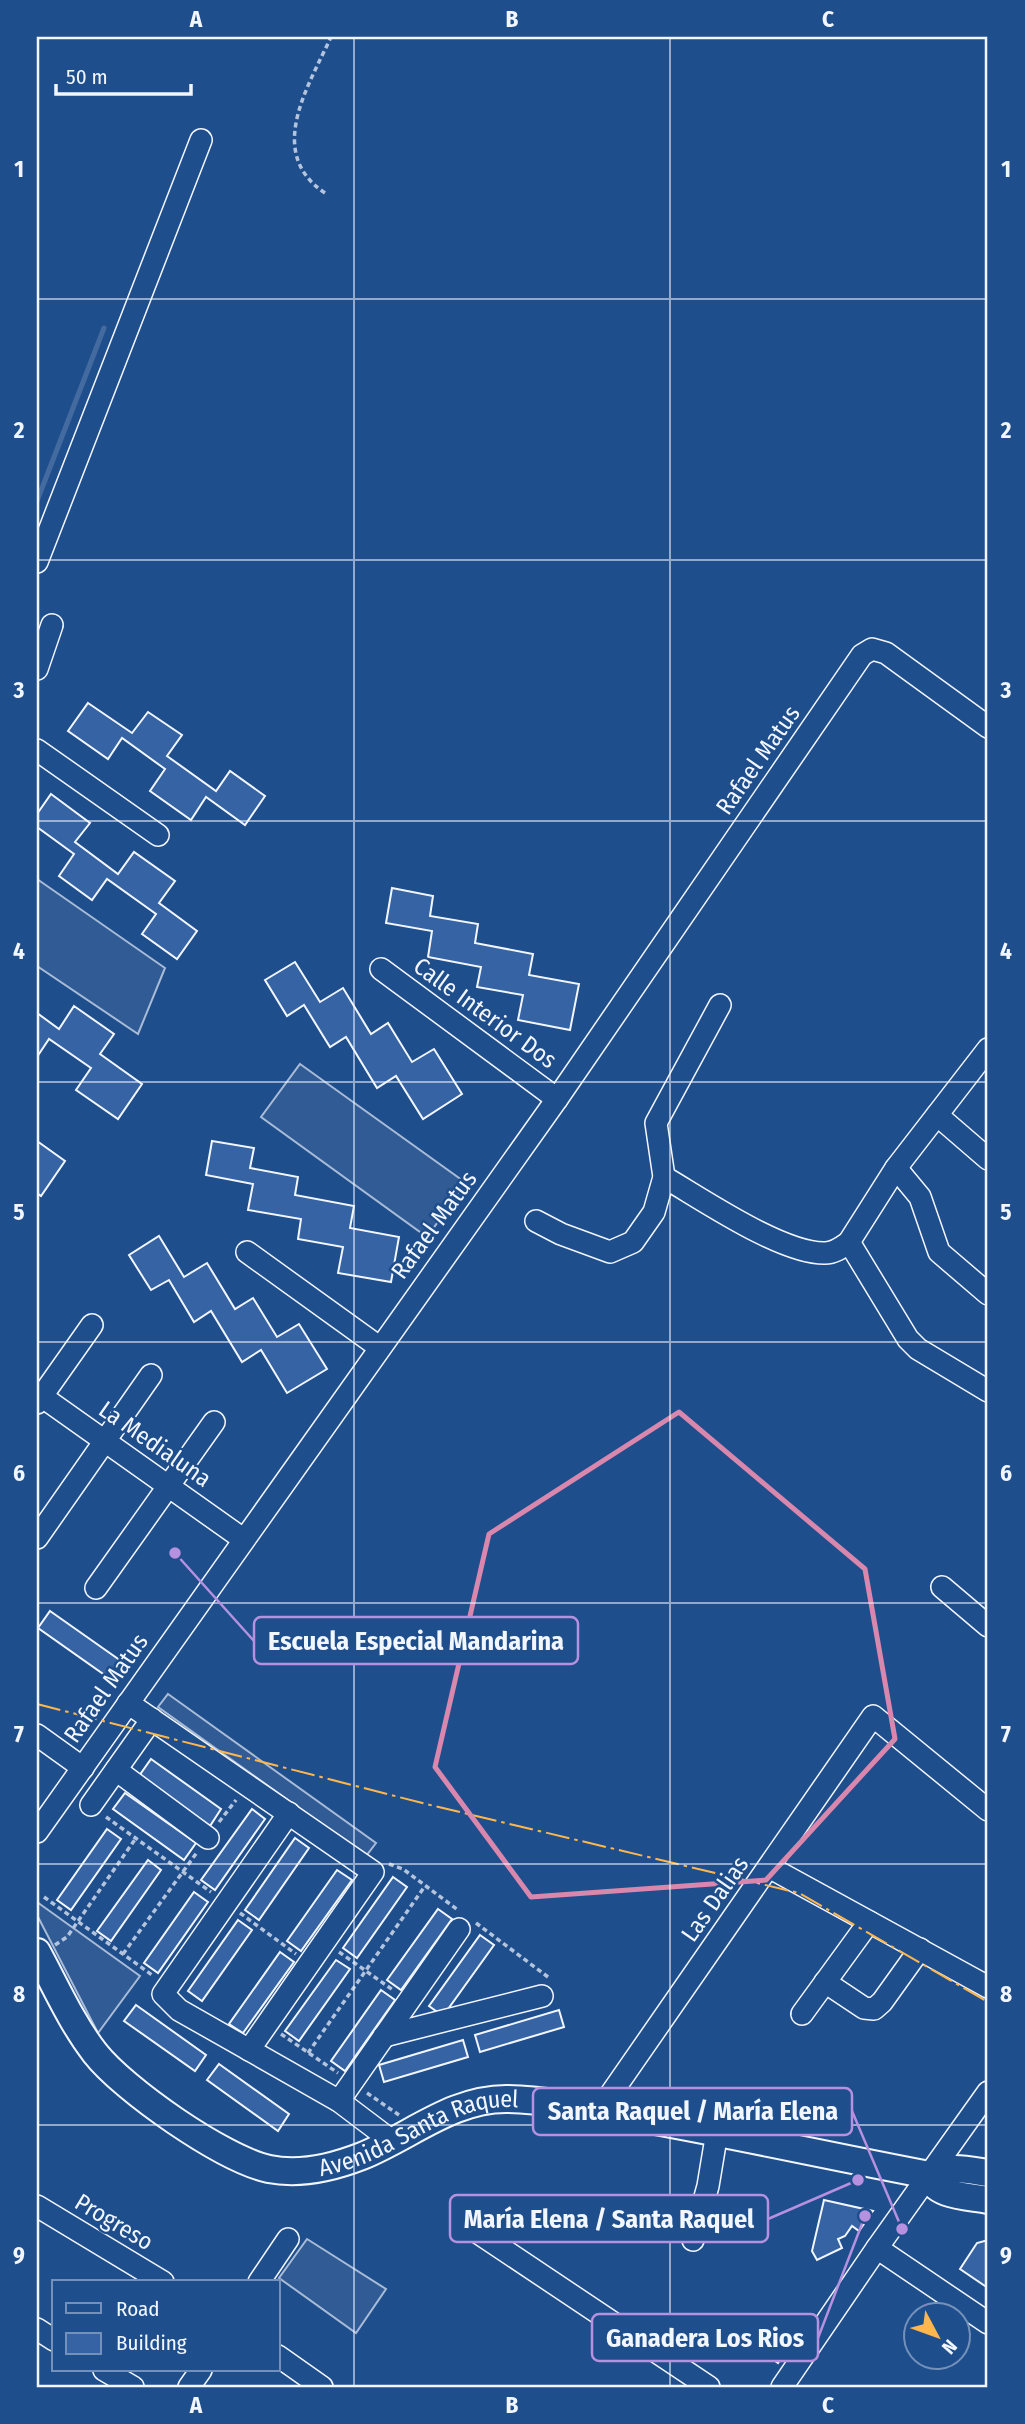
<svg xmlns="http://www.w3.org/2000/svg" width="1025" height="2424" viewBox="0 0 1025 2424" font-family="'Fira Sans Condensed',sans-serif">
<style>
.built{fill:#305b95;stroke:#a8bbd7;stroke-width:2}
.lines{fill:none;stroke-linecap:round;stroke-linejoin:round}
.stream{stroke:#446ba0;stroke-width:5}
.building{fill:#3563a3;stroke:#f2f6ff;stroke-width:2}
.minor-casing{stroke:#f2f6ff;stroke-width:24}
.major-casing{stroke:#f2f6ff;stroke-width:30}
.path{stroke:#b3c4dc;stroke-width:3.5;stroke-dasharray:5 3.5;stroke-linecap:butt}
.minor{stroke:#1f4e8c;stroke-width:21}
.major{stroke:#1f4e8c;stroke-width:26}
.power{stroke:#ffb74d;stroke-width:2;stroke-dasharray:24 5 3.5 5;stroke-linecap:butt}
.marked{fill:none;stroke:#da87ad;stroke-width:5;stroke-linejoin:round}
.grid{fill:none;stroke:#f2f6ff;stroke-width:2;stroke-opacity:0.55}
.labels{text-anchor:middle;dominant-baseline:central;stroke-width:5;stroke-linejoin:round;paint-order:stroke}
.street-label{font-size:24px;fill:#f2f6ff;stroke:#1f4e8c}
.leader{fill:none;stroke:#b691df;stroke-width:2.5}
.callout-dot{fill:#b691df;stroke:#1f4e8c;stroke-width:2.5}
.callout{fill:#1f4e8c;stroke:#b691df;stroke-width:2.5}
.callout-label{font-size:26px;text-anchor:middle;font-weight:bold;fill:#f2f6ff}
.neatline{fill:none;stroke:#f2f6ff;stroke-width:2.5}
.grid-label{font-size:23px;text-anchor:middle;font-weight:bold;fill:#f2f6ff}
</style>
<rect width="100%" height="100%" fill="#1f4e8c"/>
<!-- built -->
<g class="built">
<polygon points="37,879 165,968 138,1034 37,966"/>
<polygon points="300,1064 466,1183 427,1237 261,1117"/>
<polygon points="168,1694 376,1843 366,1856 158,1707"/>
<polygon points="37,1902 140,1976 98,2033 37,1915"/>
<polygon points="307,2239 386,2289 356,2333 279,2278"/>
</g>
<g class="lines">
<!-- stream -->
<polyline class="stream" points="37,501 104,328"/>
</g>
<!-- building -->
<g class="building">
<polygon points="88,703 132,733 148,712 182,735 167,756 216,791 230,771 265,796 245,825 206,797 191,820 150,791 165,769 122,738 108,759 68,731"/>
<polygon points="51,794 90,823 75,842 118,874 134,852 175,881 159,903 197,931 177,959 142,934 156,914 107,879 92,900 59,876 74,854 37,827 37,814"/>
<polygon points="392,888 433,896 430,916 478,924 475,943 533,954 529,975 579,984 570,1030 518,1020 523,995 477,987 481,967 428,957 432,931 386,923"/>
<polygon points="295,962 320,1002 343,988 371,1034 388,1023 412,1062 434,1049 462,1094 423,1119 396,1076 377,1088 346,1037 330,1047 304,1005 287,1016 265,980"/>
<polygon points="74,1006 114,1034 100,1054 142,1084 118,1119 76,1090 91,1068 49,1039 37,1057 37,1013 59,1029"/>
<polygon points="37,1141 65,1161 41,1196 37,1193"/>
<polygon points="212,1141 254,1148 250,1168 298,1177 295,1195 354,1206 350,1228 399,1237 391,1282 338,1273 343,1247 298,1239 301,1219 248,1210 253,1184 206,1175"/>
<polygon points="159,1236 184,1277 207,1263 235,1309 253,1298 277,1337 299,1324 327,1369 287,1393 261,1350 242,1362 211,1311 194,1322 169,1280 151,1290 129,1255"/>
<polygon points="50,1611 121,1661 109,1678 38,1628"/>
<polygon points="151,1759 221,1809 210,1826 139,1776"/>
<polygon points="125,1793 196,1843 184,1860 113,1809"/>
<polygon points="252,1809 265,1819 215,1890 201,1880"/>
<polygon points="107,1829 121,1839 71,1910 57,1900"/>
<polygon points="295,1838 309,1848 259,1920 245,1910"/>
<polygon points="148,1860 161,1870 111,1941 97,1931"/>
<polygon points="337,1870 352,1880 301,1951 287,1941"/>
<polygon points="393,1877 407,1887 357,1958 343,1948"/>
<polygon points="194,1892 208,1902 158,1973 144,1963"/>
<polygon points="438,1909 452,1919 401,1990 387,1980"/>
<polygon points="238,1920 252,1930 202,2001 188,1991"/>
<polygon points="480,1935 494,1945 443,2016 429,2006"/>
<polygon points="280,1952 294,1962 243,2033 229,2024"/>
<polygon points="336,1960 350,1969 299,2041 285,2031"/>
<polygon points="381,1990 395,2000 345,2071 331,2061"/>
<polygon points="136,2005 206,2055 195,2071 124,2021"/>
<polygon points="559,2010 564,2027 480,2052 475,2035"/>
<polygon points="463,2040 468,2057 384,2082 379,2065"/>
<polygon points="219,2064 289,2114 278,2131 207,2080"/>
<polygon points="824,2200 873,2211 859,2231 852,2226 845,2236 838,2239 842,2248 817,2260 812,2251"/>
<polygon points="988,2240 988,2288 960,2269 977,2243"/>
<polygon points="767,2322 793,2340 778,2363 751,2344"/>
</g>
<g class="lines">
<defs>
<g id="minor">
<polyline points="37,562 201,140"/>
<polyline points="37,669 52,625"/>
<polyline points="37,750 158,835"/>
<polyline points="381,969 557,1099"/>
<polyline points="937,1115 988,1159"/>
<polyline points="896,1168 920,1197 939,1252 988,1294"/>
<path d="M 664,1177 C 702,1199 782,1254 825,1253 C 835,1253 842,1247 849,1242 L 896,1168 L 988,1049"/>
<polyline points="536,1221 561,1234 610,1252 633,1242 654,1212 664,1177 656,1123 720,1005"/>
<polyline points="849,1242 908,1339 918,1349 988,1391"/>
<polyline points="247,1252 379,1347"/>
<polyline points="37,1393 243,1539"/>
<polyline points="37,1403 92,1325"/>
<polyline points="37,1538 151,1375"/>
<polyline points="942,1587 988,1626"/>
<polyline points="96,1588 214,1422"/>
<polyline points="128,1703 373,1872 249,2050"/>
<polyline points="37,1735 83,1768"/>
<polyline points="116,1770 208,1838"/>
<polyline points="91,1805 152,1719"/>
<polyline points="289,1813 163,1994 179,2010 339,2101 392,2141"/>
<polyline points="37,1832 557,1099 862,655 872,649 886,653 988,727"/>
<polyline points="769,1867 988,1987"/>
<polyline points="825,1982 864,2008 874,2009 882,2002 920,1949"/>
<polyline points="802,2014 869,1922"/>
<polyline points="384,2036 542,1996"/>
<polyline points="339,2101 459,1929"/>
<polyline points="599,2111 873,1716 988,1810"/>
<polyline points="37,2206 163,2282"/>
<polyline points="462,2222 709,2387"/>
<polyline points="693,2240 708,2186 717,2132"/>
<polyline points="877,2248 988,2323"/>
<polyline points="259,2282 288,2239"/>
<polyline points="37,2329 54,2340"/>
<polyline points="278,2356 322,2387"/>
<polyline points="104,2370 133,2387"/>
<polyline points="189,2387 201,2370"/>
<polyline points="782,2387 877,2248 988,2092"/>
</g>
<g id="major">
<path id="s1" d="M 37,1952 C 55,1985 71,2022 95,2053 C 124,2090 223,2159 269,2169 C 299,2175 334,2167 362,2156 C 411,2136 453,2098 508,2099 C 554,2100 599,2111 644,2119 C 739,2136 834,2157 929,2175 C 949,2165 968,2170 988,2173"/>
<path d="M 929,2175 C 934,2197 970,2196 988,2200"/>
</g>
</defs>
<!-- minor casing -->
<use href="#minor" class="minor-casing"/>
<!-- major casing -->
<use href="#major" class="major-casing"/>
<!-- path -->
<g class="path">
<path d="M 325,193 C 265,153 308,87 331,37"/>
<polyline points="106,1817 211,1892"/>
<polyline points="219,1822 236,1800"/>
<polyline points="389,1864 403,1869 458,1910"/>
<polyline points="44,1897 152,1975"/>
<polyline points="240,1913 296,1954"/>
<polyline points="476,1923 548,1977"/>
<polyline points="55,1945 67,1937 136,1838"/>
<polyline points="339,1952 393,1990"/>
<polyline points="123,1954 198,1851"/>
<polyline points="281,2034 338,2073"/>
<polyline points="308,2053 425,1886"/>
<polyline points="367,2093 399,2115"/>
</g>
<!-- minor -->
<use href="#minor" class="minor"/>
<!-- major -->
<use href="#major" class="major"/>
<!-- power -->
<polyline class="power" points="37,1704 426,1804 799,1893 988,2002"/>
</g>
<!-- marked area -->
<path class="marked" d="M 679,1412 L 865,1569 L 895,1739 L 766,1880 L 531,1897 L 435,1767 L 489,1534 Z"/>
<!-- grid -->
<path class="grid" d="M 354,37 L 354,2387M 670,37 L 670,2387M 37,299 L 988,299M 37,560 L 988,560M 37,821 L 988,821M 37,1082 L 988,1082M 37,1342 L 988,1342M 37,1603 L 988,1603M 37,1864 L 988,1864M 37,2125 L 988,2125"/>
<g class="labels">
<!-- street labels -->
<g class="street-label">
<text transform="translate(758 760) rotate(-55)">Rafael Matus</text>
<text transform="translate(485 1013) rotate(36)">Calle Interior Dos</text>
<text transform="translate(434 1225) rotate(-54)">Rafael Matus</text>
<text transform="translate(155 1444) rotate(35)">La Medialuna</text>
<text transform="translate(106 1688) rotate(-55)">Rafael Matus</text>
<text transform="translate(715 1899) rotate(-55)">Las Dalias</text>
<text stroke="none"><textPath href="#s1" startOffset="485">Avenida Santa Raquel</textPath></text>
<text transform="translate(114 2222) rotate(31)">Progreso</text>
</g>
</g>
<!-- callouts -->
<path class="leader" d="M175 1553L254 1641M902 2229L852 2111M858 2180L768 2219M865 2216L818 2338"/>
<g class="callout-dot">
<circle cx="175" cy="1553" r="7"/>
<circle cx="902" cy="2229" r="7"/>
<circle cx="858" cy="2180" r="7"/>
<circle cx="865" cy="2216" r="7"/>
</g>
<g class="callout">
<rect x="254" y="1617" width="324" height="47" rx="7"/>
<rect x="533" y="2088" width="319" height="47" rx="7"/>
<rect x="450" y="2195" width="318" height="47" rx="7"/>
<rect x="592" y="2314" width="226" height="47" rx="7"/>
</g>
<g class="callout-label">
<text x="416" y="1650">Escuela Especial Mandarina</text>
<text x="693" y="2120">Santa Raquel / María Elena</text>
<text x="609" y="2228">María Elena / Santa Raquel</text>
<text x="705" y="2347">Ganadera Los Rios</text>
</g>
<!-- border -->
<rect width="1025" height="2424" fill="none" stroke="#1f4e8c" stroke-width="77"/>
<!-- legend -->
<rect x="52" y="2280" width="228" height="91" fill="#1f4e8c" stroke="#7391ba" stroke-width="2"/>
<rect x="66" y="2303" width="35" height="10" fill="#1f4e8c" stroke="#7391ba" stroke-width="2"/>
<text x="116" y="2316" font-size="21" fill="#f2f6ff">Road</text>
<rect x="66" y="2333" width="35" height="21" fill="#3563a3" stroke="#7391ba" stroke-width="2"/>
<text x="116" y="2350" font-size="21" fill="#f2f6ff">Building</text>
<!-- north arrow -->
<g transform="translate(937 2336) rotate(131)"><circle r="33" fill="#1f4e8c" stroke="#7391ba" stroke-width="2"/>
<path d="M0-5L12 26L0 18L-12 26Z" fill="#ffb74d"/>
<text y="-10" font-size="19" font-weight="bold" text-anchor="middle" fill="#f2f6ff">N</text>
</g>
<!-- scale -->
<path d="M56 84v10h135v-10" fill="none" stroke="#f2f6ff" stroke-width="3.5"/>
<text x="66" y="84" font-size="21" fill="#f2f6ff" stroke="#1f4e8c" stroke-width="5" paint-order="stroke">50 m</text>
<rect x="38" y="38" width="948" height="2348" class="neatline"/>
<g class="grid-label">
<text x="196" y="27">A</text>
<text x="512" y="27">B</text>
<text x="828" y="27">C</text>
<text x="19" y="177">1</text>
<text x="1006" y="177">1</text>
<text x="19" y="438">2</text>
<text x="1006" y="438">2</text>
<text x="19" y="698">3</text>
<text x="1006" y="698">3</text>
<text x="19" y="959">4</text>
<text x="1006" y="959">4</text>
<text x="19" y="1220">5</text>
<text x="1006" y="1220">5</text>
<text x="19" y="1481">6</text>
<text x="1006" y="1481">6</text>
<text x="19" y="1742">7</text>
<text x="1006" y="1742">7</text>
<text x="19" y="2002">8</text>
<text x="1006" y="2002">8</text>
<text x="19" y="2263">9</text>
<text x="1006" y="2263">9</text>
<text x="196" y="2413">A</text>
<text x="512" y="2413">B</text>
<text x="828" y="2413">C</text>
</g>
</svg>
